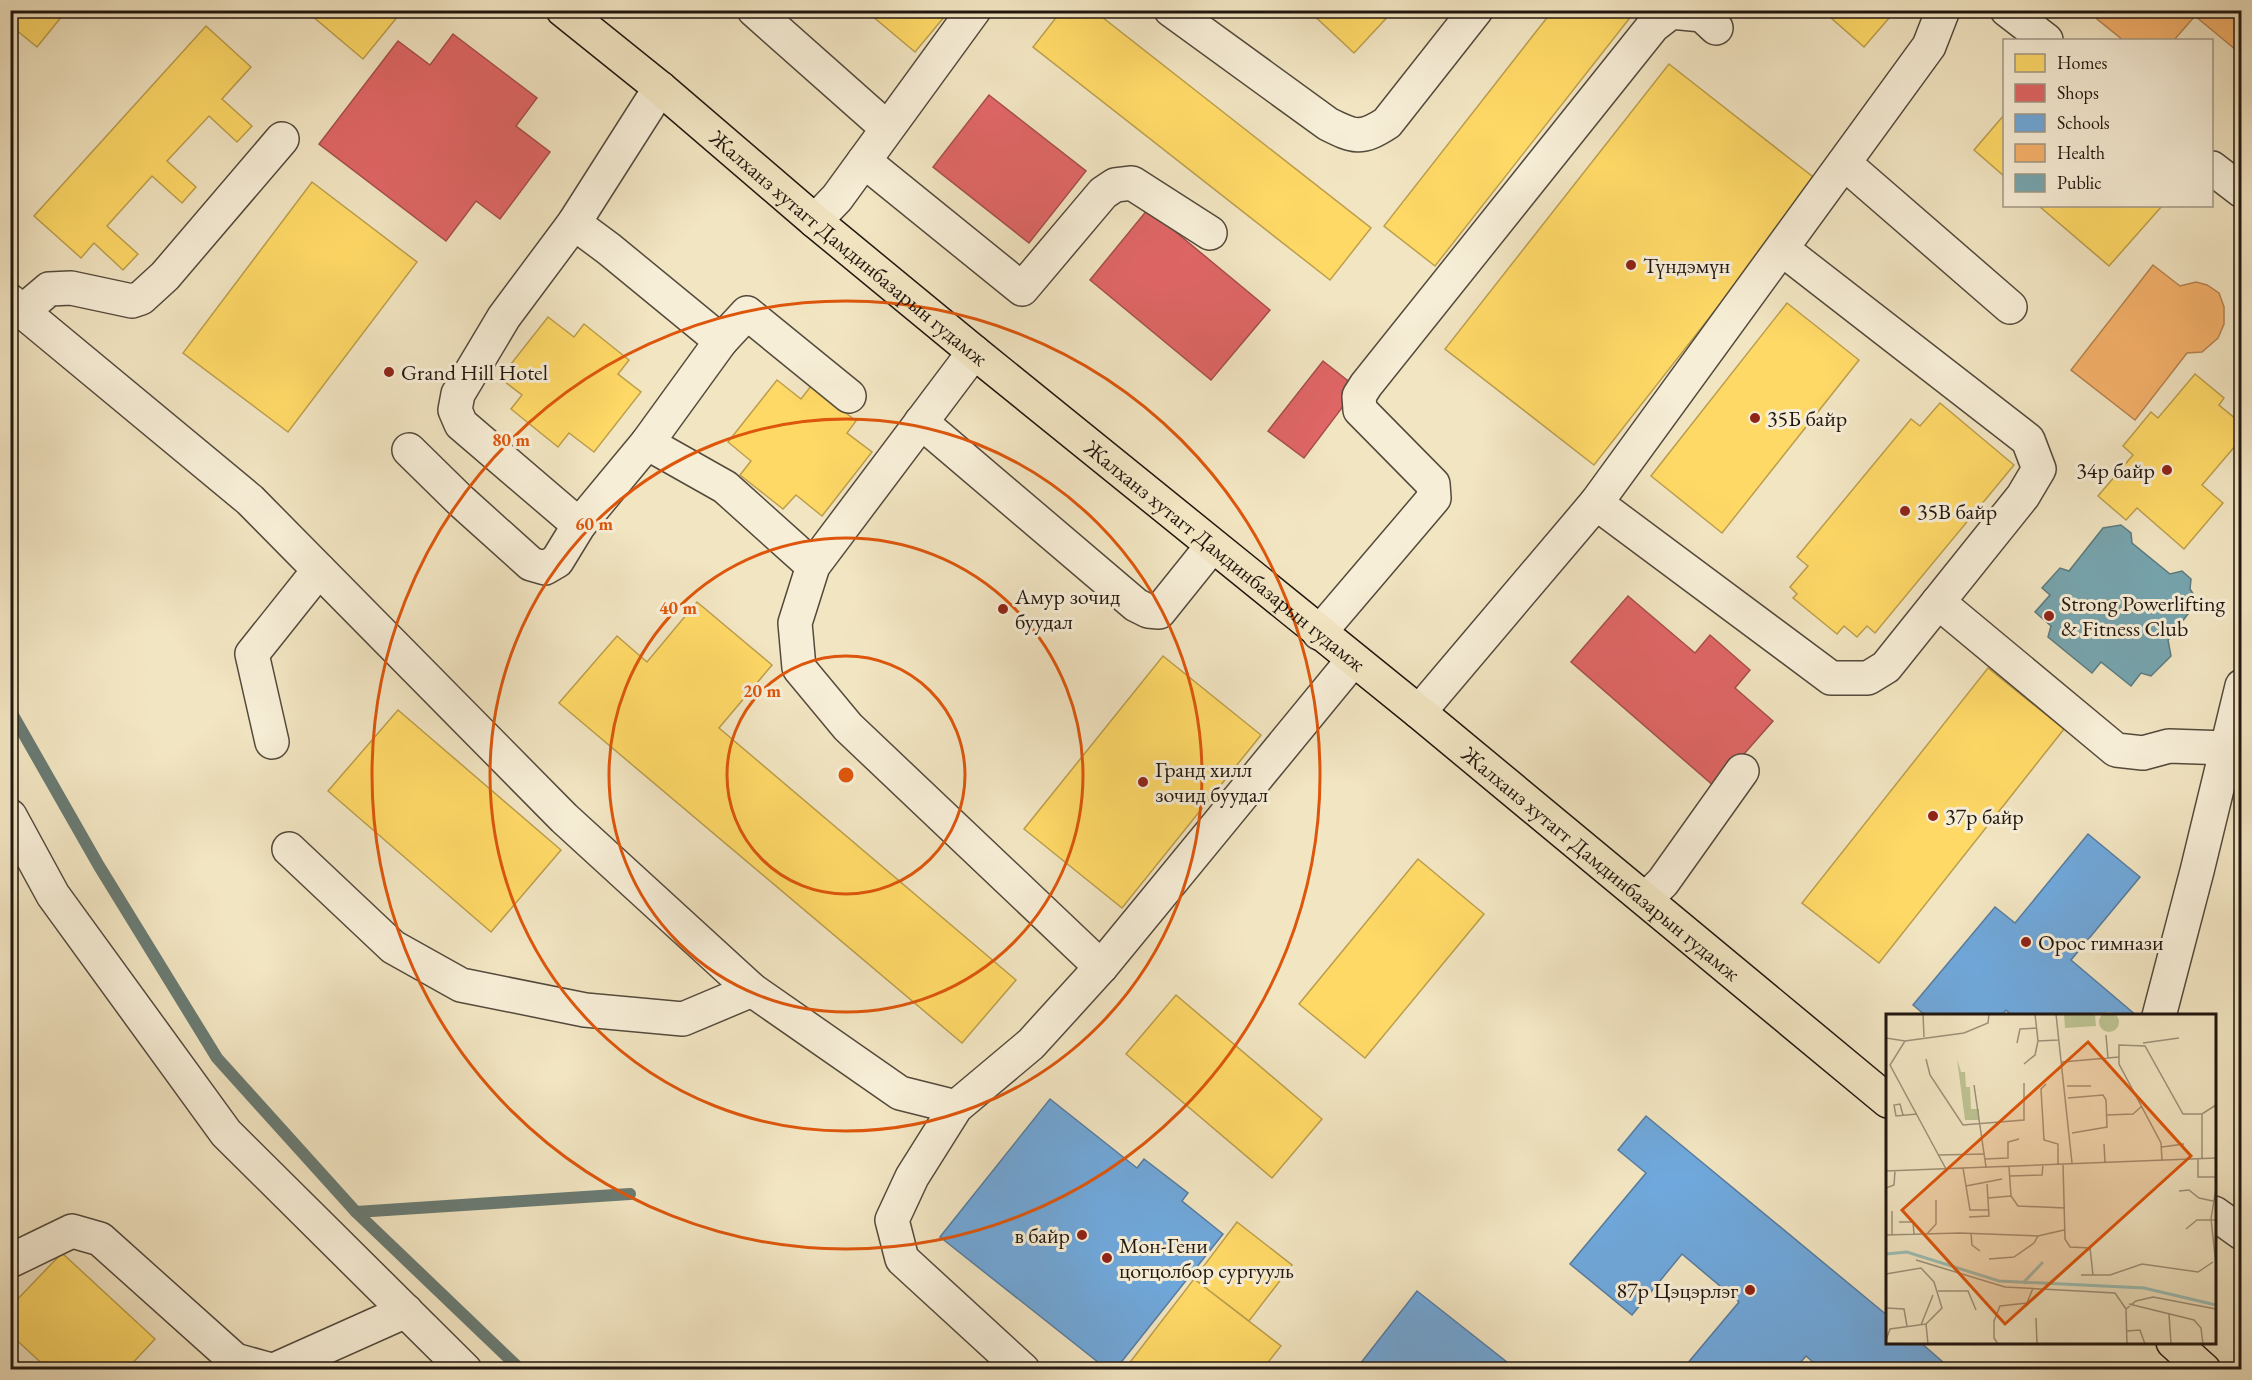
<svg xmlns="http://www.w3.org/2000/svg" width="2252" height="1380" viewBox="0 0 2252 1380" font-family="'EB Garamond',serif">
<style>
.homes{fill:#ffd966;stroke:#bc9e4c;stroke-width:1.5}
.shops{fill:#e06666;stroke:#a64e4c;stroke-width:1.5}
.schools{fill:#6fa8dc;stroke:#577c9e;stroke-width:1.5}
.health{fill:#f6b26b;stroke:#b6834f;stroke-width:1.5}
.public{fill:#76a5af;stroke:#5c7a7f;stroke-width:1.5}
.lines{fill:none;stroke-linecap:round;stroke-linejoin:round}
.stream{stroke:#6a7b73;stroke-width:12}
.minor-casing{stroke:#544a3c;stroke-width:36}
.major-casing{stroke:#20160f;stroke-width:36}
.minor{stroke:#f7eed7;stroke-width:33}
.major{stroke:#f2e5c2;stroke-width:33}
.ring{fill:none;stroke:#de560c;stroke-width:3}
.poi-dot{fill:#8f2418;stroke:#f7eed7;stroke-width:2}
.labels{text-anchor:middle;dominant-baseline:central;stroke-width:6;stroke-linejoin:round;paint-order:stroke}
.street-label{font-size:22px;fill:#20160f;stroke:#f7eed7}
.poi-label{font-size:22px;fill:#20160f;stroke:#f7eed7;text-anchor:start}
.inset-river{fill:none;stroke:#9bbfb6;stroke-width:3}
.inset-road{fill:none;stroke:#9e927a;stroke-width:1.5}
.view{fill:#de560c;fill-opacity:0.15;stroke:#de560c;stroke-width:3}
.inset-edge{fill:none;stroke:#20160f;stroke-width:3}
.centre{fill:#de560c;stroke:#f7eed7;stroke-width:3}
.ring-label{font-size:18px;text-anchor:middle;font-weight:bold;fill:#de560c;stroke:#f7eed7;stroke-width:6;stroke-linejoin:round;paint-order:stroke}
</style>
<rect width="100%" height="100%" fill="#f2e5c2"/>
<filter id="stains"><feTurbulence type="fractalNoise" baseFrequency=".00333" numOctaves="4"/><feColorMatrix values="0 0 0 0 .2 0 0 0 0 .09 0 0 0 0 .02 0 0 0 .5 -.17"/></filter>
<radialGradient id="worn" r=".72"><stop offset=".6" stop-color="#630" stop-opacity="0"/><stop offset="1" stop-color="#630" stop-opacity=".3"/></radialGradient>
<!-- homes -->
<g class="homes">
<polygon points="10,10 67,10 37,47 10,25"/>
<polygon points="305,10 403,10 363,59"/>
<polygon points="865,10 950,10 915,52"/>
<polygon points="1062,10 1093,10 1371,228 1330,280 1033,47"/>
<polygon points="1308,10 1394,10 1354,53"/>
<polygon points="1553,10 1636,10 1435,266 1384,226"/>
<polygon points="1822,10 1896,10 1864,47"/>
<polygon points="206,26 251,67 222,99 252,126 237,142 209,116 167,161 196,187 182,203 152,176 107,226 138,254 123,270 94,243 81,258 34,216"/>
<polygon points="1669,64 1817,180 1594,465 1445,349"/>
<polygon points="2004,115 2004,176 1974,150"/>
<polygon points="312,182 417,262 288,432 183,353"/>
<polygon points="2039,206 2162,206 2109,266"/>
<polygon points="1787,303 1859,360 1722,533 1651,476"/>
<polygon points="548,317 574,337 584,324 629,360 618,374 641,392 594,452 569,433 558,447 511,409 522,395 500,378"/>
<polygon points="2195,374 2224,398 2219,405 2242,424 2242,438 2202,485 2223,503 2184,549 2137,508 2126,520 2098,496 2133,455 2123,446 2151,412 2158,418"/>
<polygon points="777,380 801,399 811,386 856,421 847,433 872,452 822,516 796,495 783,509 740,475 751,461 728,442"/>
<polygon points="1940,403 2014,465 1875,633 1867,626 1857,637 1844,626 1837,634 1793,598 1797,594 1790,587 1808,566 1797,557 1911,419 1920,426"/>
<polygon points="697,602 772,665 719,728 1016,980 962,1043 559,703 617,636 647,662"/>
<polygon points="1163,656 1261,735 1122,908 1024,829"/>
<polygon points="1988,668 2064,729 1879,963 1802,903"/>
<polygon points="398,710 561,850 491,932 328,791"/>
<polygon points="1418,859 1484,914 1365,1058 1299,1004"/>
<polygon points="1176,995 1322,1119 1272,1178 1126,1054"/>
<polygon points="1237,1222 1292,1265 1249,1321 1194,1279"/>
<polygon points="62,1253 155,1339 126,1370 49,1370 10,1334 10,1307"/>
<polygon points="1194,1279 1281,1346 1262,1370 1124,1370"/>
<polygon points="10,1353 28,1370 10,1370"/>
</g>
<!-- shops -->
<g class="shops">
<polygon points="453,34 537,98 516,126 550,152 500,219 476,201 446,241 319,144 398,41 430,65"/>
<polygon points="989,95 1086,171 1029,243 933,167"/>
<polygon points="1148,209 1270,310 1211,380 1090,280"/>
<polygon points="1323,361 1357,388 1304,458 1268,431"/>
<polygon points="1628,596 1695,653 1710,635 1750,670 1735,688 1773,721 1715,787 1571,662"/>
</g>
<!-- schools -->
<g class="schools">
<polygon points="2088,834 2140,877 2071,960 2137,1016 2012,1016 2006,1010 2001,1016 1926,1016 1913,1005 1995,907 2015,923"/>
<polygon points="1050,1099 1137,1168 1144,1159 1188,1193 1182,1201 1223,1234 1115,1370 1108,1370 940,1237"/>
<polygon points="1646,1116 1888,1316 1888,1342 1920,1342 1952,1370 1822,1370 1806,1356 1794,1370 1694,1370 1687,1364 1739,1302 1682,1254 1632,1315 1570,1264 1646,1173 1618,1150"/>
<polygon points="1417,1291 1517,1370 1367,1370 1360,1364"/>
</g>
<!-- health -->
<g class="health">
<polygon points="2096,10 2242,10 2242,55 2195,16 2174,40 2123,40 2097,19"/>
<polygon points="2153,265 2180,286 2196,282 2207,285 2219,293 2224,307 2224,324 2218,338 2202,352 2187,353 2135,420 2071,370"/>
</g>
<!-- public -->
<polygon class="public" points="2121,525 2131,533 2132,543 2170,574 2182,571 2191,579 2190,589 2198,601 2168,640 2171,656 2151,676 2141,673 2131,686 2101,662 2092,673 2048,637 2051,626 2035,612 2050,595 2042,588 2060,568 2069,571 2103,528"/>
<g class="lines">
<!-- stream -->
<g class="stream">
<polyline points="10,710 99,866 217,1058 356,1212 521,1370"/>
<polyline points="356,1212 630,1194"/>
</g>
<defs>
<g id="minor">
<polyline points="754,10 887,128"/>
<path d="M 1171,10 L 1328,124 C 1354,137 1361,140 1387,123 L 1476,10"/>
<polyline points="2007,10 2046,40"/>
<polyline points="864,161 1022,289 1103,193 1115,185 1132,183 1210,233"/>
<polyline points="1844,163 2010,307"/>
<polyline points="2212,168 2242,191"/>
<polyline points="815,221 837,198 974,10"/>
<polyline points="574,223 609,249 721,341"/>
<polyline points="10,301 250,500 564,818 752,990 900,1093 956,1107"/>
<polyline points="23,311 49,289 71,288 132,301 141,298 165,276 282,139"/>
<polyline points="974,352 813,566 795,623 799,668 848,727 1101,967"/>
<polyline points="921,422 1136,605 1148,611 1159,612 1212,546"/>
<polyline points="647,443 725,487 813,566"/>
<polyline points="409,450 461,501 531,564 545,568 557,561 579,525 647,443 721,341 747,313 849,396"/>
<polyline points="1596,503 1831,678 1868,678 1886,667 2023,496 2039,469 2028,440 1782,249"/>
<polyline points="579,525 461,424 455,410 458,394 504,317 574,223 660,88"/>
<polyline points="1938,602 2116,750 2143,753 2169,746 2227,748"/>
<polyline points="1319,633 1434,498 1433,484 1360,410 1359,396 1366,385 1653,26 1671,12 1702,15 1716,28"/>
<polyline points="1419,712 1596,503 1929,46 1943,10"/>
<polyline points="272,742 252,654 319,570"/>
<polyline points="10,816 53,895 226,1133 465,1370"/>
<polyline points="289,849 393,947 461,985 585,1010 683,1019 752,990"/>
<polyline points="1646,899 1663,882 1742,771"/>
<polyline points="2159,1016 2197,871 2242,686"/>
<polyline points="2214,1213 2242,1233"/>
<polyline points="10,1261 72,1231 100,1239 235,1360 271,1370"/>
<polyline points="274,1370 406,1311"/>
<polyline points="1023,1370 902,1259 892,1220 912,1177 956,1107 1031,1044 1101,967 1353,660"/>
</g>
<g id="major">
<path id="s1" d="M 563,10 L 660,88 L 815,221 L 974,352 L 1419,712 L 1888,1101"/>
<polyline points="2173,1342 2204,1370"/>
</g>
</defs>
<!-- minor casing -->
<use href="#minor" class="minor-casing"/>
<!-- major casing -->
<use href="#major" class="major-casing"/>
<!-- minor -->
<use href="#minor" class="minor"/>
<!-- major -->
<use href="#major" class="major"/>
</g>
<!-- distance rings -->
<g class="ring">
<circle cx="846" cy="775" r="119"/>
<circle cx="846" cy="775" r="237"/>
<circle cx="846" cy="775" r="356"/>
<circle cx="846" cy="775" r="474"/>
</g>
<!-- markers -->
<g class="poi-dot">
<circle cx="1631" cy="265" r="6"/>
<circle cx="389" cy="372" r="6"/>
<circle cx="1755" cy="418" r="6"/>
<circle cx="2167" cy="470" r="6"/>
<circle cx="1905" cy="511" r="6"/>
<circle cx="1003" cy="609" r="6"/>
<circle cx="2049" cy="616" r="6"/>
<circle cx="1143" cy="782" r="6"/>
<circle cx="1933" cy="816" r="6"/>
<circle cx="2026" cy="942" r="6"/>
<circle cx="1082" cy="1235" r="6"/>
<circle cx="1107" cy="1258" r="6"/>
<circle cx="1750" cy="1290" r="6"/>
</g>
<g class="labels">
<!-- street labels -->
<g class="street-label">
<text stroke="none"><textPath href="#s1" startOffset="372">Жалханз хутагт Дамдинбазарын гудамж</textPath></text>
<text stroke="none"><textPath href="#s1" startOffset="858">Жалханз хутагт Дамдинбазарын гудамж</textPath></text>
<text stroke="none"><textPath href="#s1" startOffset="1344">Жалханз хутагт Дамдинбазарын гудамж</textPath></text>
</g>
<!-- poi labels -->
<g class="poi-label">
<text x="1643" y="265">Түндэмүн</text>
<text x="401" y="372">Grand Hill Hotel</text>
<text x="1767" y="418">35Б байр</text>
<text x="2155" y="470" text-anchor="end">34р байр</text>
<text x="1917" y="511">35В байр</text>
<text x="1015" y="596">Амур зочид<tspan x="1015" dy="25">буудал</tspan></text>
<text x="2061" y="603">Strong Powerlifting<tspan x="2061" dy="25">&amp; Fitness Club</tspan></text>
<text x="1155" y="769">Гранд хилл<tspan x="1155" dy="25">зочид буудал</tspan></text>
<text x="1945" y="816">37р байр</text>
<text x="2038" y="942">Орос гимнази</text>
<text x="1070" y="1235" text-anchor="end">в байр</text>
<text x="1119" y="1245">Мон-Гени<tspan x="1119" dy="25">цогцолбор сургууль</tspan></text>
<text x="1738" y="1290" text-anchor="end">87р Цэцэрлэг</text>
</g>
</g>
<!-- overview -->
<g transform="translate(1886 1014)">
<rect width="330" height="330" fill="#f2e5c2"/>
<path d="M213 8a10 10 0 1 1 20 0a10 10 0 1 1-20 0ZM 178,0 L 209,0 L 210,12 L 179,14 ZM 71,45 L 75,58 L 79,58 L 80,73 L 84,73 L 85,95 L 93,95 L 93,106 L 79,106 Z" fill="#bdc392"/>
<path class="inset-river" d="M 0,240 L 21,238 L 113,267 L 258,274 L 330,291M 137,269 L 157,248"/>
<path class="inset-road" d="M 37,0 L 38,23M 149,0 L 152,27 L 172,26M 170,0 L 186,149M 220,21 L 222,44M 0,24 L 19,27M 131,29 L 134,15 L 151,14M 257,29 L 293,24M 40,45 L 44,61 L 77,111 L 138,106 L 138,69M 176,48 L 233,43M 138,50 L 149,41 L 152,27M 160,70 L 155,75 L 158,126 L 172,130 L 172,150M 88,71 L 100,153M 181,72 L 205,72M 182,84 L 217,81 L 220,86 L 221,113 L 186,119M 316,100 L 316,144M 17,101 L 14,90 L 8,91 L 10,102 L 31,100M 221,101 L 247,100 L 256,92M 218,130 L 219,148M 276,133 L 298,130M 53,141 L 99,140M 99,145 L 122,144 L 122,128 L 133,125M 312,145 L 312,163 L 330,163M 276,146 L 275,129 L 233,50 L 233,31 L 259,32 L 297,100 L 316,100 L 330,91M 177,150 L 179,225 L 184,233 L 204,234 L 207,261M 123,153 L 125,182 L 132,192 L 179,194M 77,154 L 84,196 L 103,196M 60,155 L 4,51 L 19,27 L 78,19 L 102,9 L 103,0M 0,157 L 330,144M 124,162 L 156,161 L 157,151M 80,172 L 116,165M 0,174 L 8,171 L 9,157M 330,174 L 325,205 L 330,251M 293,177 L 303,176 L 313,184 L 327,187M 102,184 L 125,182M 6,197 L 6,221M 83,203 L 103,202 L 101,170M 13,208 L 27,208 L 28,220M 300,215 L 311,206 L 330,206M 85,219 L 86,231 L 94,237M 41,220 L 50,210 L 50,186M 0,221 L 74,219 L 152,222 L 178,216M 103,245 L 128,243 L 148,229 L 152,222M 30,246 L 119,273 L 229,279 L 240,295M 0,260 L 35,254 L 48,268 L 56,294 L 40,310 L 42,330M 195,261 L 224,261 L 256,250 L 312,258 L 327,248M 52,277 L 82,277 L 90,296M 243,290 L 308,306 L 315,314 L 317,330M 0,294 L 18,295 L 21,312M 283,300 L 285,330M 150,304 L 151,330M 35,311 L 47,281M 240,317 L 254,316 L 259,330M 0,326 L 4,315 L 40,310M 112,330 L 108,324 L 108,307 L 114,292 L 141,289 L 147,274M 241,330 L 240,295 L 250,287 L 267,283 L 330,295"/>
<path class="view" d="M 202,28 L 305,142 L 119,310 L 16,196 Z"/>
<rect width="330" height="330" class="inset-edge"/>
</g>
<circle cx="846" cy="775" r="9" class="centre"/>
<g class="ring-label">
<text x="511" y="446">80 m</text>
<text x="594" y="530">60 m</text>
<text x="678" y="614">40 m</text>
<text x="762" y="697">20 m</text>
</g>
<!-- margin -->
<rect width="2252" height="1380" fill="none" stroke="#f2e5c2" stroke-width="36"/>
<rect x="12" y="12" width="2228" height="1356" fill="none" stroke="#20160f" stroke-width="3"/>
<rect x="18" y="18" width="2216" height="1344" fill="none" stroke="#20160f" stroke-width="1.5"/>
<!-- legend -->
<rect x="2003" y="39" width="210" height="168" fill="#f7eed7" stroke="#a19887" stroke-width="1.5"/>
<rect x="2015" y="54" width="30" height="18" fill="#ffd966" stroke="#a19887" stroke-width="1.5"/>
<text x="2057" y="69" font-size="18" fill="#20160f">Homes</text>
<rect x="2015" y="84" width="30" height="18" fill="#e06666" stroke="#a19887" stroke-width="1.5"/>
<text x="2057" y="99" font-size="18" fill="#20160f">Shops</text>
<rect x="2015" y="114" width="30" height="18" fill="#6fa8dc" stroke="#a19887" stroke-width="1.5"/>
<text x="2057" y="129" font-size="18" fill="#20160f">Schools</text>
<rect x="2015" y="144" width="30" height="18" fill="#f6b26b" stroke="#a19887" stroke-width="1.5"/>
<text x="2057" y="159" font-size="18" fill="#20160f">Health</text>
<rect x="2015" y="174" width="30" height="18" fill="#76a5af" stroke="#a19887" stroke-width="1.5"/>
<text x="2057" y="189" font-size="18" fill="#20160f">Public</text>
<rect width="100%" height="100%" filter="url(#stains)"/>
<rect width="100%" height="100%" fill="url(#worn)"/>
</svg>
